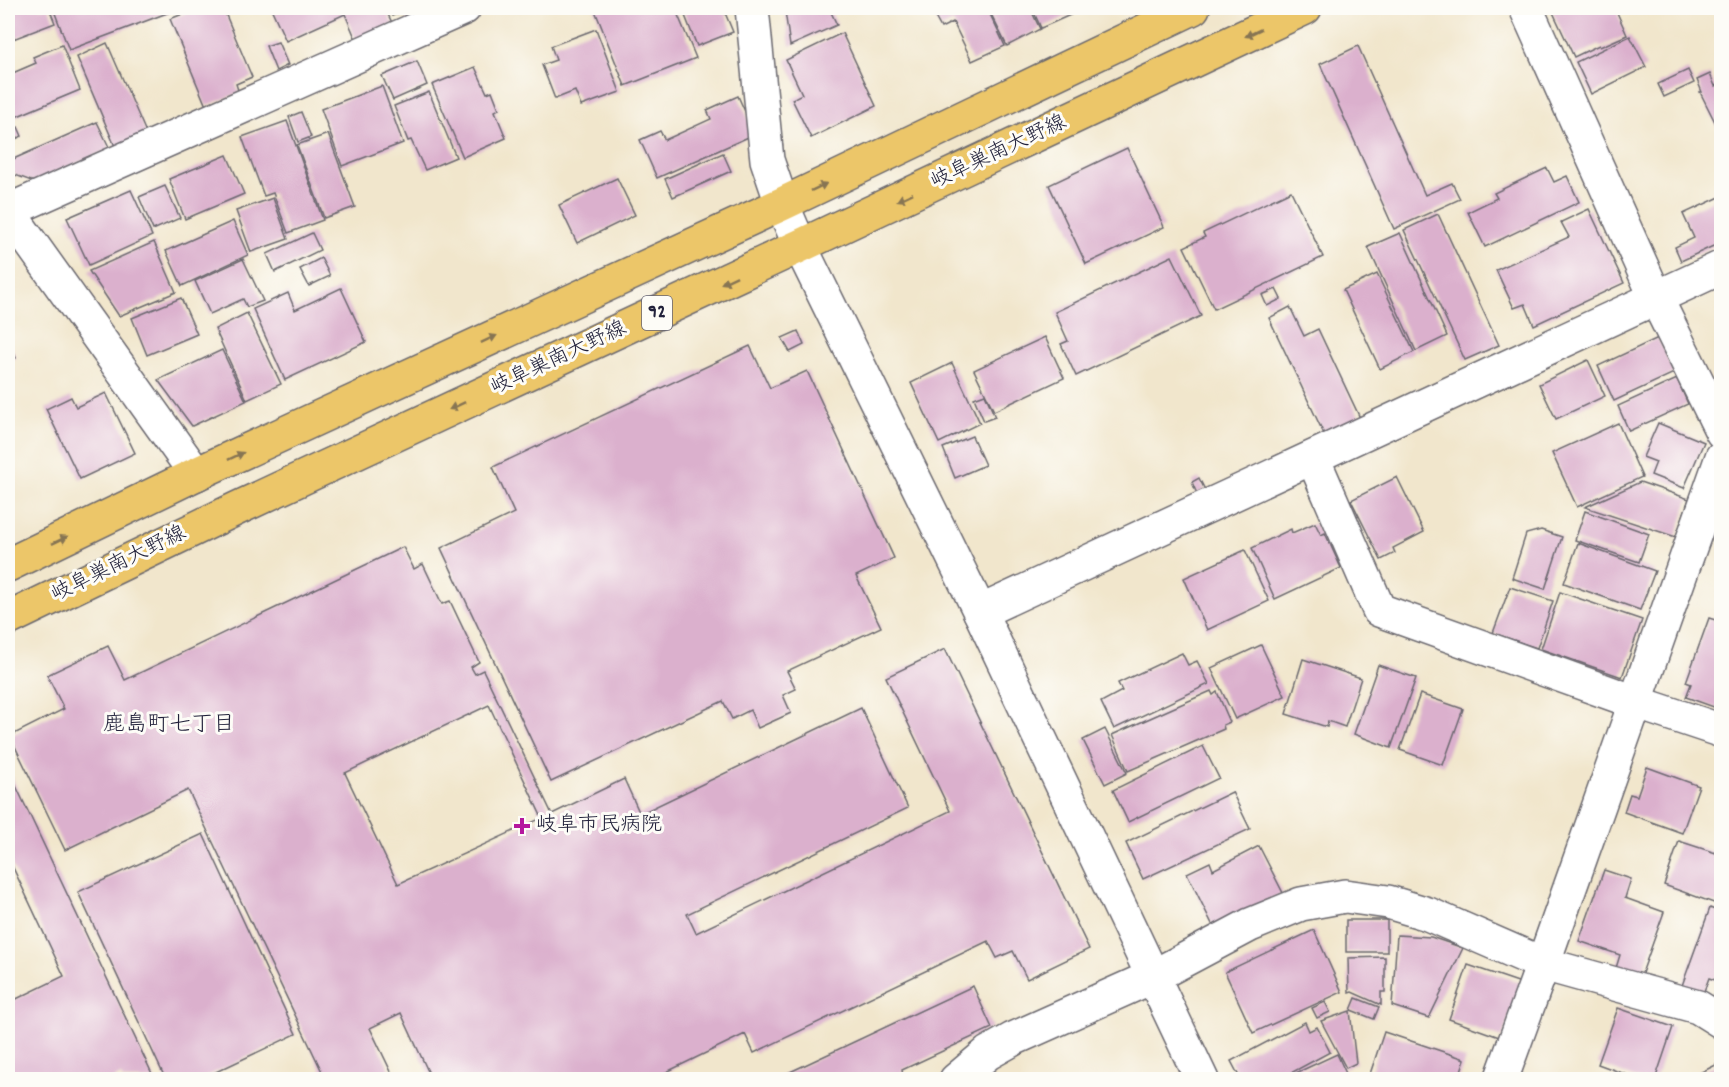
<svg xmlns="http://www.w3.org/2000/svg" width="1729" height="1087" viewBox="0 0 1729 1087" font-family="Dekko,'Klee One',sans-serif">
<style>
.building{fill:#dbb0cd;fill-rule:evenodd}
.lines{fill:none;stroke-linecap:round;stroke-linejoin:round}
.street-casing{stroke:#6a676e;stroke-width:36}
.primary-casing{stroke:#6a676e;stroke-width:36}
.street{stroke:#fff;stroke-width:33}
.primary{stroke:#ecc669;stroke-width:33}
.oneway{fill:#877452}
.poi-dot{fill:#b5179e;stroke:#fdfcf7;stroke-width:2}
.labels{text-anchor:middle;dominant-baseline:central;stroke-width:6;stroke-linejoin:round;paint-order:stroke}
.shield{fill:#fdfcf7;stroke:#646373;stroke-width:1.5}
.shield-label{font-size:20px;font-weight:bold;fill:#22223b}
.street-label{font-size:21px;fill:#22223b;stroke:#fdfcf7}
.poi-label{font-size:21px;fill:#22223b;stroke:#fdfcf7;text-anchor:start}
.neighbourhood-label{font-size:22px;fill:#22223b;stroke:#fdfcf7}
</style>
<rect width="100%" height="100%" fill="#fdfcf7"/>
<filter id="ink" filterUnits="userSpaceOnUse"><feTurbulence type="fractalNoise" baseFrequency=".0167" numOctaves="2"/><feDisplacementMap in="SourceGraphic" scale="12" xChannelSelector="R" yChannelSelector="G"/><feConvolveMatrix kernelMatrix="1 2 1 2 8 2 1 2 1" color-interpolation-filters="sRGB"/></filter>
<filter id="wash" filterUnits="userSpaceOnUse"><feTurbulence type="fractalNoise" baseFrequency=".008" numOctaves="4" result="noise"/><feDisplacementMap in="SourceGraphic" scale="24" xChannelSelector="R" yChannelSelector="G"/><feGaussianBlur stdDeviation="1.35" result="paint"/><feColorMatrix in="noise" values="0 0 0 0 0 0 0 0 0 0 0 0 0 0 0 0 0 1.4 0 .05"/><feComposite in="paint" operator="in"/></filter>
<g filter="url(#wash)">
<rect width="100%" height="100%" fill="#f1e6cc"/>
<g id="blocks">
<!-- building -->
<g class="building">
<polygon points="8,8 49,8 55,23 8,41"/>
<polygon points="53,8 174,8 175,10 69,50"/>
<polygon points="198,8 223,8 252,77 236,84 239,93 206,106 170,19"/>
<polygon points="271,8 385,8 393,25 357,42 345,14 286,41"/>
<polygon points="389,8 445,8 408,23 404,11 392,16"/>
<polygon points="594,8 675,8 696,58 625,86"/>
<polygon points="682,8 723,8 733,32 697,46"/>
<polygon points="792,8 829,8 837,25 790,46 785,11"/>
<polygon points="930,8 987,8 1005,46 972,61 953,22 941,28"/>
<polygon points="988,8 1030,8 1040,29 1007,46"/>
<polygon points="1032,8 1086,8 1041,28"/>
<polygon points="1551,8 1615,8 1627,35 1600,47 1599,45 1574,57"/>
<polygon points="596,29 620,92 581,106 575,91 555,99 542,65 556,60 551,46"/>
<polygon points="842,33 876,106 811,138 792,99 802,94 786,60"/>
<polygon points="1630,36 1646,67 1591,94 1576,62"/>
<polygon points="278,42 288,65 276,71 266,46"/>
<polygon points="107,43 148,137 117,151 77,57"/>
<polygon points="62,45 80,90 8,120 8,75 36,63 33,57"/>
<polygon points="1358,46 1425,195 1452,183 1460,199 1394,229 1320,64"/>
<polygon points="417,61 427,85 393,100 382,76"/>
<polygon points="475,67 487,93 492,91 499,109 495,111 506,138 463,157 432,85"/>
<polygon points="1688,70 1694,83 1664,97 1658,84"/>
<polygon points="1710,74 1715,86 1722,83 1722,136 1700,92 1702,92 1697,80"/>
<polygon points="382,86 403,143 342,166 321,109"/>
<polygon points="429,92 456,157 425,170 411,140 408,141 394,106"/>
<polygon points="738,96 755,134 657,178 640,140 660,131 665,140 711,119 707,110"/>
<polygon points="301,112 311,137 298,142 289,117"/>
<polygon points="287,121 323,220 288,233 273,193 264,196 242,137"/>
<polygon points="97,122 110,149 34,182 15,175 9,161"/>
<polygon points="18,127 22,136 8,142 8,131"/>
<polygon points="328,134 355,207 324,218 297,145"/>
<polygon points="1127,148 1164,227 1086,264 1049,185"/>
<polygon points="723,153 731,171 673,197 665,179"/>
<polygon points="227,155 244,194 185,219 169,179"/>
<polygon points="1547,168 1554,182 1567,176 1579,202 1485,247 1468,212 1497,198 1494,193"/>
<polygon points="617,178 635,215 577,243 559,205"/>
<polygon points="165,186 180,218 153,230 139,197"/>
<polygon points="131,190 152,236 89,265 67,218"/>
<polygon points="1291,191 1323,257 1214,309 1184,247 1205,237 1203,233"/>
<polygon points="1722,196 1722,242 1681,261 1675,247 1694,238 1683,214"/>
<polygon points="273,198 288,239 251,252 236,211"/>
<polygon points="1589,209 1624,283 1534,325 1525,304 1514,308 1496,270 1569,237 1561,222"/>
<polygon points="1438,214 1499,345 1465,360 1404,230"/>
<polygon points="233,221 248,255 182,286 166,251"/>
<polygon points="312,233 320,250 275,272 267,254"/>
<polygon points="1400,233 1447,336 1416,351 1368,247"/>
<polygon points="154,242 176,292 119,316 89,271"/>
<polygon points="1172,256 1201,316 1076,376 1061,344 1068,341 1055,312"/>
<polygon points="321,258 330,276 309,286 300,269"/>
<polygon points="243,259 263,301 247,307 243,299 210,314 195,281"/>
<polygon points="1377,274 1414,352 1380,369 1343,290"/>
<polygon points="341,288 366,342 285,380 253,309 288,293 295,310"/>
<polygon points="1276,289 1281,299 1267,306 1262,295"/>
<polygon points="181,298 197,334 147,355 132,318"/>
<polygon points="1290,307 1304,336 1318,329 1360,418 1324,434 1269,318"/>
<polygon points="247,313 281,384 247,400 215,329"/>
<polygon points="798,331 804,345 790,352 782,338"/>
<polygon points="1045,337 1064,378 994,411 974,370"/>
<polygon points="1658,338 1674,373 1614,401 1598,366"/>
<polygon points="8,339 16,358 8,362"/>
<polygon points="750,346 770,388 807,371 894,558 856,576 881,627 787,671 796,689 783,695 791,713 758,728 750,710 732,719 723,701 551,782 441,548 514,513 493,467"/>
<polygon points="222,350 246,401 192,426 158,380"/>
<polygon points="1588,360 1605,396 1556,419 1539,384"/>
<polygon points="952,363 980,423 939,443 911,383"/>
<polygon points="1677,379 1688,404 1629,431 1618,406"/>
<polygon points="106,393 135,453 80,479 46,409 71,397 76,407"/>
<polygon points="985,394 995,417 984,421 974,398"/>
<polygon points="1618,423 1642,477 1577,507 1552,453"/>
<polygon points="1658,423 1704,442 1684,488 1651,475 1656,462 1643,457"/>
<polygon points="972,436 985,465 955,478 943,448"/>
<polygon points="1397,477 1424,532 1393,548 1395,553 1381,560 1351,500"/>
<polygon points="1199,478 1205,490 1197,494 1192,482"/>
<polygon points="1640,482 1689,499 1676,537 1585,507"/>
<polygon points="1585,511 1649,534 1639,562 1575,540"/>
<polygon points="1315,523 1321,535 1325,533 1341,568 1275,599 1252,548 1291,529 1292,533"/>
<polygon points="1541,530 1562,537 1545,589 1512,578 1526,534"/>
<polygon points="1578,543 1655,571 1640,610 1564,583"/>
<path d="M 403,547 L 414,569 L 423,564 L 442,604 L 450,601 L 479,662 L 471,667 L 475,674 L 483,670 L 552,814 L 624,779 L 640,814 L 861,708 L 908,808 L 687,914 L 696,933 L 950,811 L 886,677 L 945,649 L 1089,949 L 1027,979 L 1013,951 L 997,958 L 988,941 L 754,1053 L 745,1034 L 650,1080 L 432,1080 L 401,1013 L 370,1028 L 395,1080 L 326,1080 L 188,790 L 65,850 L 10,736 L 64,709 L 47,675 L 108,646 L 125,680 ZM 489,705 L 542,818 L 398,884 L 345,773 Z"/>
<polygon points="1245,550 1269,601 1207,630 1184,578"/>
<polygon points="1510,587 1553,601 1537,648 1493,633"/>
<polygon points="1560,592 1642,620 1622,677 1541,649"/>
<polygon points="1709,618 1722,622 1722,710 1686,697 1691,684 1686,682"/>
<polygon points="1261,645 1285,696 1235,719 1211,668"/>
<polygon points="1182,653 1188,665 1197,661 1209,684 1114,729 1101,702 1122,691 1118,683"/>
<polygon points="1303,659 1361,678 1345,727 1328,721 1327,727 1286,714"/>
<polygon points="1378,665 1416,678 1391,748 1354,734"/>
<polygon points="1211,691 1213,695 1217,692 1230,722 1223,725 1224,729 1128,771 1112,735"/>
<polygon points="1420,694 1463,709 1443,765 1400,750"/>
<polygon points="1105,729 1127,773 1105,784 1083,740"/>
<polygon points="1203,746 1219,778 1128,822 1113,790"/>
<polygon points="1647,767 1699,786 1682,833 1624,812 1630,794 1637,796"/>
<polygon points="8,769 155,1080 123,1080 121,1075 112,1080 8,1080 8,1003 64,976 8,857"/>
<polygon points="1232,792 1250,829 1143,879 1126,843"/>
<polygon points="203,834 296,1034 199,1080 166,1080 78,892"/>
<polygon points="1679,841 1722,855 1722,906 1664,885"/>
<polygon points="1259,846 1283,893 1214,928 1187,873 1210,862 1213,870"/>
<polygon points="1604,870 1631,879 1625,898 1664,912 1641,976 1616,968 1620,955 1579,941"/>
<polygon points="1710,908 1722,913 1722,962 1715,980 1709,978 1701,999 1680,991"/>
<rect x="1346" y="920" width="41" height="32"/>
<polygon points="1314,930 1342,992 1253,1033 1225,972"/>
<polygon points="1397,935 1431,937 1463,948 1429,1018 1392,1006"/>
<polygon points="1385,957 1385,992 1381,992 1381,1005 1352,992 1349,993 1348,958"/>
<polygon points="1468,965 1521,983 1502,1038 1449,1019"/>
<polygon points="1722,982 1722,1001 1715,998"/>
<polygon points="973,986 992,1028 902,1070 903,1076 912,1080 773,1080"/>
<polygon points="1356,998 1379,1007 1374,1019 1351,1010"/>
<polygon points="1325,1002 1330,1012 1317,1018 1312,1008"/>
<polygon points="1618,1008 1673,1027 1655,1080 1641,1080 1598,1064"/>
<polygon points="1350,1011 1356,1063 1346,1068 1321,1021"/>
<polygon points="1305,1022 1309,1031 1317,1027 1330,1052 1278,1080 1241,1080 1231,1061"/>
<polygon points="1384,1032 1465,1059 1458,1080 1368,1080"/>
<polygon points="1337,1054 1349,1080 1281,1080"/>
<polygon points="1722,1062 1722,1080 1685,1080"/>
</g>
</g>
</g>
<g filter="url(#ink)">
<use href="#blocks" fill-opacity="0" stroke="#6a676e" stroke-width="1.5"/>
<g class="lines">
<defs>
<g id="street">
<polyline points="752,8 767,160 782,204 800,246 980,612 1202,1080"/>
<polyline points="1526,8 1656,298 1722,432"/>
<polyline points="8,211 464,8"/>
<polyline points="8,211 196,474"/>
<polyline points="1313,458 1379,610 1635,702 1722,731"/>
<polyline points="980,612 1722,267"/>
<polyline points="956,1080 988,1053 1013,1039 1154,976 1250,925 1301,904 1345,896 1388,902 1428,914 1543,964 1698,1007 1722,1022"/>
<polyline points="1501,1080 1543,964 1722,457"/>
</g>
<g id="primary">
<polyline points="8,565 196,474 782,204 1193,8"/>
<polyline points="8,619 238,508 800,246 1305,8"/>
</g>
</defs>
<!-- street casing -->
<use href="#street" class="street-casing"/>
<!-- primary casing -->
<use href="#primary" class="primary-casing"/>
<!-- street -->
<use href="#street" class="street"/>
<!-- primary -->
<use href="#primary" class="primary"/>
</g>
<!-- one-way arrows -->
<defs><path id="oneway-solid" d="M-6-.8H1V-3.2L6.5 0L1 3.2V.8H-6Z" transform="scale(1.5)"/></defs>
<g class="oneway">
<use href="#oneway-solid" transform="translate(1253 33) rotate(155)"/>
<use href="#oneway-solid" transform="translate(819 187) rotate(-26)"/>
<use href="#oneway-solid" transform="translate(905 197) rotate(155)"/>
<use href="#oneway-solid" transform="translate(729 280) rotate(155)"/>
<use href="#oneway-solid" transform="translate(489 339) rotate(-25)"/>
<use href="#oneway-solid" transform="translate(457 406) rotate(155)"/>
<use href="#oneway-solid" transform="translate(236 456) rotate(-25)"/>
<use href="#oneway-solid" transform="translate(60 540) rotate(-26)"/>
</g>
</g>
<!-- markers -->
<path class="poi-dot" d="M519 817h6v6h6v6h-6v6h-6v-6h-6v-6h6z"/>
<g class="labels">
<!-- shield labels -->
<rect class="shield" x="642" y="296" width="30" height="34" rx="4.5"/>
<g class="shield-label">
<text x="657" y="313">92</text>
</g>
<!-- street labels -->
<g class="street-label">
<text transform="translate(999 153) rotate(-25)">岐阜巣南大野線</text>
<text transform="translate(559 359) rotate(-25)">岐阜巣南大野線</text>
<text transform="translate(119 565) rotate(-26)">岐阜巣南大野線</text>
</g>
<!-- poi labels -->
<g class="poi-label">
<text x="536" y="826">岐阜市民病院</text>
</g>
<!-- neighbourhood labels -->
<g class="neighbourhood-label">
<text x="169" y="725">鹿島町七丁目</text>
</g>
</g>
<!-- margin -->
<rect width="1729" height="1087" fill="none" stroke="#fdfcf7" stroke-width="30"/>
</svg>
